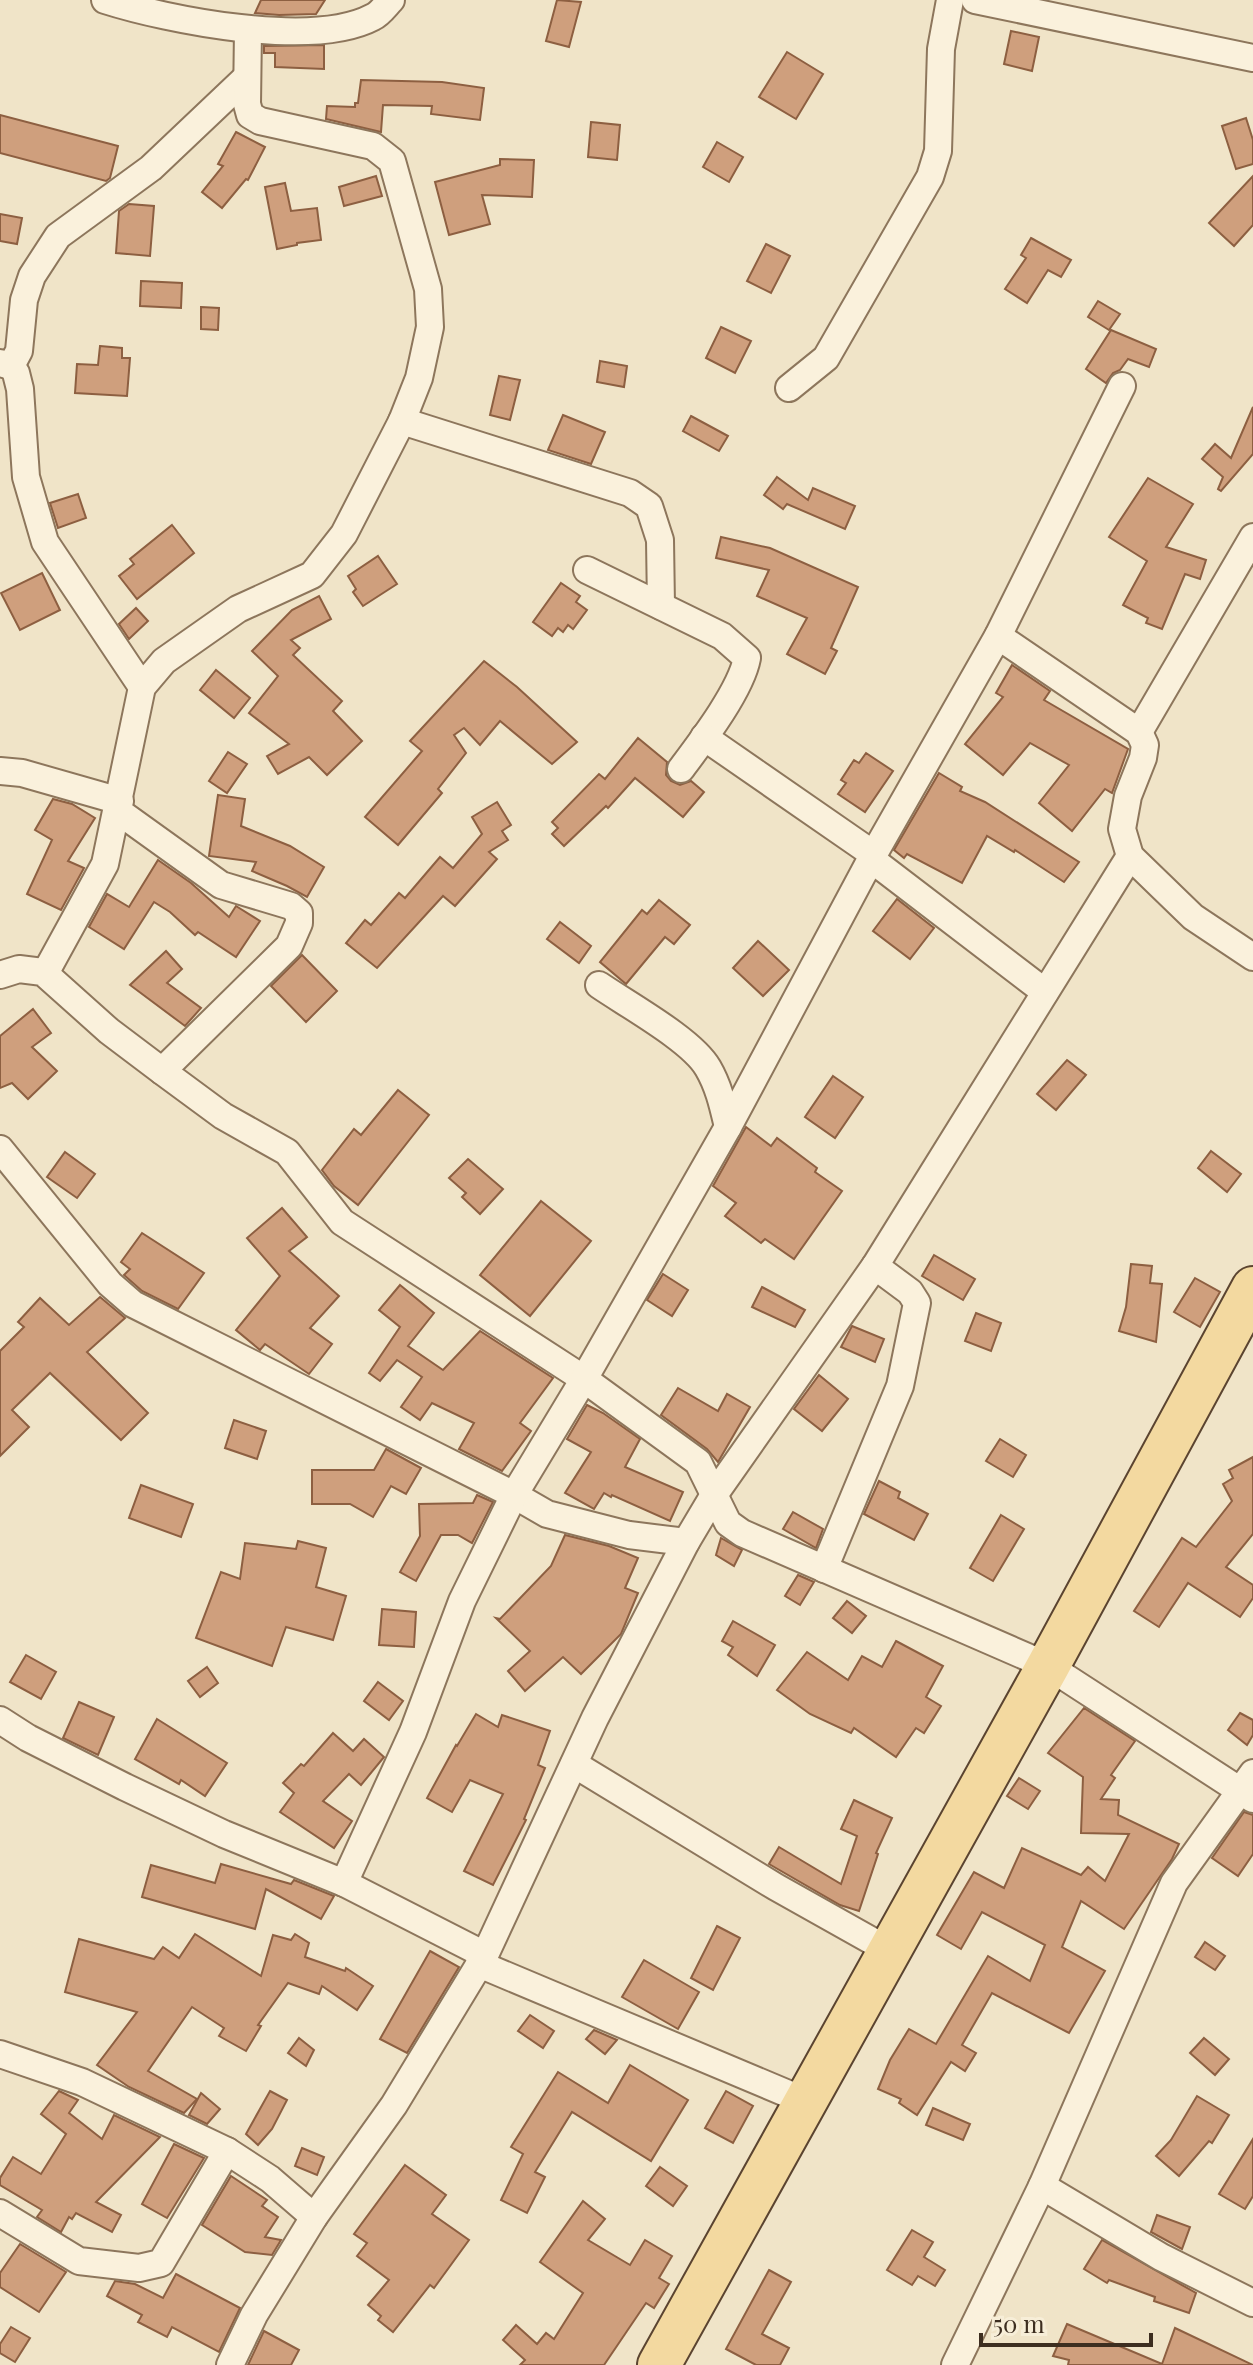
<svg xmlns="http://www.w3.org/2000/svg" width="1253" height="2365" viewBox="0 0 1253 2365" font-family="'Playfair Display',serif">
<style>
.building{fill:#cf9f7d;stroke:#8d5f41;stroke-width:2}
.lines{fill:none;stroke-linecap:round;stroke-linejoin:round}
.minor-casing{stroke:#8d765c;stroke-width:30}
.primary-casing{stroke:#5b4430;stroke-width:46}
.minor{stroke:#faf1dc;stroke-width:26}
.primary{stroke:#f3d9a0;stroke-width:42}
</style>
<rect width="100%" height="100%" fill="#f0e4c8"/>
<!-- building -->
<g class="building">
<polygon points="261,0 325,0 316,14 279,15 255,13"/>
<polygon points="557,0 581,2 569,47 546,41"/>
<polygon points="1011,31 1039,37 1032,71 1004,64"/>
<polygon points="324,45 324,69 275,67 275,53 264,53 264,46"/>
<polygon points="787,52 823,74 796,119 759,97"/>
<polygon points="361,80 442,82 484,88 480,120 431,114 432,106 383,105 381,132 326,119 327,106 355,107 355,103 358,103"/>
<polygon points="0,115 118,146 110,178 106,181 0,153"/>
<polygon points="1246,118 1253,140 1253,164 1236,169 1222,126"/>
<polygon points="591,122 620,125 617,160 588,157"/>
<polygon points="236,132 265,147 248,180 246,179 222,208 202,192 223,166 218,164"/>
<polygon points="717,142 743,157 729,182 703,167"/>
<polygon points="500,159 534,160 532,197 482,195 490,224 449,235 435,182 500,165"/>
<polygon points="376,176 382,196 344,206 339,187"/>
<polygon points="1253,176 1253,225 1234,246 1209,223"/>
<polygon points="285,183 291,211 317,208 321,240 297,243 297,245 277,249 265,187"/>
<polygon points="129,204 154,206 150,256 116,253 119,211"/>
<polygon points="0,214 22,218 17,244 0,241"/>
<polygon points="1031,238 1071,260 1061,277 1048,270 1027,303 1005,289 1026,258 1021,255"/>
<polygon points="766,244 790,256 771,293 747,281"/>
<polygon points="141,281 182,283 181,308 140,306"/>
<polygon points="1098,301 1120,314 1109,330 1088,317"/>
<polygon points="201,307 219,308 218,330 201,329"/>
<polygon points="721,327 751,341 735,373 706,358"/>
<polygon points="1111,330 1156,349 1149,367 1128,359 1120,370 1113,373 1106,383 1086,369"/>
<polygon points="100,346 122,348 122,358 130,358 127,396 75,393 77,364 98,365"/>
<polygon points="600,361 627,366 624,387 597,382"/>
<polygon points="499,376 520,380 510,420 490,415"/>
<polygon points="1253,407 1253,454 1221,491 1218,489 1223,477 1202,459 1215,444 1231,458"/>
<polygon points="563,415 605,432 591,464 548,450"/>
<polygon points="691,416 728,436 719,451 683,431"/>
<polygon points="777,477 808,500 813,488 855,506 845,529 787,504 783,509 764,495"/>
<polygon points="1148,478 1193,504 1166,547 1206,560 1200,579 1185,574 1162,629 1146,623 1148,618 1123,605 1147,561 1109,537"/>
<polygon points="78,494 86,518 58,528 50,503"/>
<polygon points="172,525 194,553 137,599 119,576 134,564 130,559"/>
<polygon points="721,537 770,548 858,587 831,648 837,651 825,674 787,654 807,618 757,596 769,570 716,558"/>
<polygon points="378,556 397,584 363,606 353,592 356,589 348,576"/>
<polygon points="42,573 60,610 20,630 1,593"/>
<polygon points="561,583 580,596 576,602 587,610 573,629 568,625 563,632 558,628 552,636 533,622"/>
<polygon points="319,596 331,619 291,640 300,648 293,655 342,701 333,711 362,741 327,775 309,757 278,774 267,756 289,744 249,713 278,676 252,651 292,610"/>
<polygon points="136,608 148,621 129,639 119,624"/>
<polygon points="484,661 517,687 577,742 552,764 500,721 480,745 464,728 454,735 466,753 438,789 442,793 398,845 365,817 422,751 410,741"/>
<polygon points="1012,665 1050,691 1044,700 1128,749 1112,793 1105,789 1072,831 1039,803 1069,765 1030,743 1003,775 965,744 1003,697 996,693"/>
<polygon points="216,670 250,698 234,718 200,690"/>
<polygon points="638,738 667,762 666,775 671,781 680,785 691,781 704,792 683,817 635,778 608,808 606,806 564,846 552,834 558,828 552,822 599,774 605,779"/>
<polygon points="228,752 247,764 227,793 209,781"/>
<polygon points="866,753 893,771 865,812 838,794 846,783 841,780 854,760 859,763"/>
<polygon points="939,773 962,787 960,791 985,802 1079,862 1064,882 1015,850 1014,852 987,836 962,883 907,854 904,858 894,850"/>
<polygon points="218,795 245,799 241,826 290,846 324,867 307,897 287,886 252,871 256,862 209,856"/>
<polygon points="53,799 72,804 95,818 68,861 84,868 61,910 27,894 52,840 35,830"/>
<polygon points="497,802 511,825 502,831 508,840 489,852 497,859 455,906 443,896 377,968 346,943 365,920 371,925 399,893 405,898 440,857 453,868 482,834 472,817"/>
<polygon points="158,860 191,883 229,917 236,906 260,921 236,957 198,932 195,935 170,912 154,902 124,949 89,927 107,894 129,907"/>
<polygon points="897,899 934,928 910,959 873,931"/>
<polygon points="659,900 690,925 674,944 665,937 626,984 600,962 642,910 647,914"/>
<polygon points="560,922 591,946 579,963 547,939"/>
<polygon points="758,941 789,970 763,996 733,968"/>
<polygon points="166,951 182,969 167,983 201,1008 185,1026 130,985"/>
<polygon points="302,955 337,991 306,1022 271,986"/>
<polygon points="33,1009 51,1033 32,1047 57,1071 28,1099 12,1083 0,1088 0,1036"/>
<polygon points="1067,1060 1086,1075 1056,1110 1037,1094"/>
<polygon points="833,1076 863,1097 835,1138 805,1117"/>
<polygon points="398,1090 429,1115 358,1205 334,1186 322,1170 354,1129 361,1135"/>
<polygon points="746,1127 771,1146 777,1138 817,1168 815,1172 842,1191 794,1259 765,1239 761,1243 725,1216 736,1203 713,1186"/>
<polygon points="1211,1151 1241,1174 1227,1192 1198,1168"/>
<polygon points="65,1152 95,1174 77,1198 47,1177"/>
<polygon points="468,1159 503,1189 480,1214 462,1197 466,1193 449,1178"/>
<polygon points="541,1201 591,1241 530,1316 480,1275"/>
<polygon points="282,1208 307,1237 289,1251 339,1296 310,1328 332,1344 309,1374 265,1344 260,1350 236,1330 280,1276 247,1238"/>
<polygon points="142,1233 204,1273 178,1309 142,1291 124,1275 130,1269 121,1262"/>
<polygon points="934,1255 975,1279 963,1300 922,1276"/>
<polygon points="1131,1264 1152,1266 1150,1283 1162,1284 1156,1342 1119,1331 1126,1307"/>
<polygon points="663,1274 688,1290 672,1316 647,1300"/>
<polygon points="1195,1278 1220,1292 1200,1327 1174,1312"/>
<polygon points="400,1285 434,1313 408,1346 443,1370 480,1331 553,1378 520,1423 531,1431 502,1471 459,1449 474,1423 432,1403 420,1420 401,1407 422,1377 397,1360 380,1381 369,1373 400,1327 379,1310"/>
<polygon points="762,1287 805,1310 795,1327 752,1307"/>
<polygon points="100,1297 125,1318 87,1352 148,1413 121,1440 50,1373 12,1410 29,1427 0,1456 0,1351 24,1327 18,1322 40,1298 69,1325"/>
<polygon points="976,1313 1001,1323 991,1351 965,1341"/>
<polygon points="852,1326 884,1339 875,1362 841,1347"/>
<polygon points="819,1375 848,1399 822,1431 794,1409"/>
<polygon points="678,1388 718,1411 727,1394 750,1407 718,1462 707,1449 661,1415"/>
<polygon points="587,1405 603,1413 640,1439 625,1467 683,1492 670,1521 612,1495 611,1497 604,1493 594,1509 565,1493 591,1452 567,1439"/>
<polygon points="234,1420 266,1431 257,1459 225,1448"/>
<polygon points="1000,1439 1026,1455 1013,1477 986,1461"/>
<polygon points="386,1449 421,1468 406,1494 391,1486 373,1517 350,1504 312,1504 312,1470 374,1470"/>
<polygon points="1253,1457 1253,1534 1226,1567 1253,1585 1253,1598 1240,1617 1188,1583 1159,1627 1134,1611 1182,1538 1196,1547 1232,1501 1223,1484 1233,1478 1229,1470"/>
<polygon points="879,1481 900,1492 898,1498 928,1514 914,1540 864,1514"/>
<polygon points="141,1485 193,1504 181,1537 129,1518"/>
<polygon points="477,1495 493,1502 472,1543 458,1535 441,1535 416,1581 400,1572 420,1536 419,1504 473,1503"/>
<polygon points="793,1512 823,1529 816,1548 783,1529"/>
<polygon points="1001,1515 1024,1529 993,1581 970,1568"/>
<polygon points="565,1535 609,1546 638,1558 625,1588 638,1593 621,1634 581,1674 563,1657 525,1691 508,1671 530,1651 496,1618 500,1619 551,1566"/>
<polygon points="721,1538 742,1550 734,1566 716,1555"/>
<polygon points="298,1541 326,1548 316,1587 346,1596 333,1640 286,1627 272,1666 196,1638 221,1572 240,1579 245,1543 296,1549"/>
<polygon points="798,1575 814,1582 800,1605 785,1596"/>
<polygon points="847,1601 866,1616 852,1633 833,1618"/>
<polygon points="382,1609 416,1612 414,1647 379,1645"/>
<polygon points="733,1621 775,1645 757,1676 728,1655 733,1647 722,1641"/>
<polygon points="896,1641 943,1666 926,1697 941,1706 924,1733 916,1728 896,1757 854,1728 851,1733 810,1714 777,1690 807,1652 848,1680 862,1656 882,1667"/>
<polygon points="26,1655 56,1672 41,1699 10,1682"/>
<polygon points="207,1667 218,1683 200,1697 188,1681"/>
<polygon points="378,1682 403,1701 389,1720 364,1701"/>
<polygon points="79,1702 114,1717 98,1755 63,1738"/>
<polygon points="1084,1708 1135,1741 1111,1775 1115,1778 1101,1799 1119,1800 1118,1815 1179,1844 1172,1859 1124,1929 1081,1901 1062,1947 1105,1971 1069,2033 992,1993 962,2045 976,2053 965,2071 951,2062 917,2115 899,2103 901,2099 878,2089 890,2060 909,2029 936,2044 988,1956 1030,1981 1045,1945 982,1912 961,1949 937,1935 974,1872 1004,1888 1022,1848 1081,1875 1088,1867 1105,1881 1129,1834 1081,1833 1083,1777 1048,1753"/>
<polygon points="1240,1713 1253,1720 1253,1735 1247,1745 1228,1730"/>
<polygon points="476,1714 498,1727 502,1715 550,1731 538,1765 545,1768 524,1819 526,1820 493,1885 464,1871 503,1794 470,1780 452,1812 427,1798 456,1745 457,1746"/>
<polygon points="157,1719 227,1763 205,1796 181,1780 179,1784 135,1759"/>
<polygon points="333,1733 353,1751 364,1739 384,1757 361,1785 349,1774 323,1801 352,1821 334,1848 280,1812 294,1793 283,1783 301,1764 304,1766"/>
<polygon points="1019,1778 1040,1791 1028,1809 1007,1796"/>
<polygon points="854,1800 892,1818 876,1853 878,1854 859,1911 840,1905 769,1864 779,1847 841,1884 857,1836 841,1829"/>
<polygon points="1244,1812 1253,1815 1253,1854 1238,1876 1212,1858"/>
<polygon points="221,1864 291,1884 294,1880 334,1896 321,1919 266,1889 255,1929 142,1897 151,1865 215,1883"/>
<polygon points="717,1926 740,1938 713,1990 691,1978"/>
<polygon points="195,1934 261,1976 273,1935 291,1940 295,1934 309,1943 305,1957 345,1971 346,1968 373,1986 357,2010 322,1986 319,1994 288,1983 258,2025 261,2026 246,2051 219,2036 224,2028 192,2007 148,2071 197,2099 184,2113 129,2087 97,2065 137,2012 65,1992 79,1939 154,1959 163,1947 179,1958"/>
<polygon points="1205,1942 1225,1956 1215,1970 1195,1957"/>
<polygon points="430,1951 459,1967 407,2053 380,2039"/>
<polygon points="644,1960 699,1992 678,2029 622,1997"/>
<polygon points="530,2015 554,2031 543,2048 518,2031"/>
<polygon points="594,2030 617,2040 605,2054 586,2039"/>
<polygon points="299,2038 314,2050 306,2066 288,2053"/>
<polygon points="1204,2038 1229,2059 1215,2075 1190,2053"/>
<polygon points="630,2065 688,2100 651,2161 572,2112 535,2172 545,2177 527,2213 501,2200 523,2154 511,2147 558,2072 608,2103"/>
<polygon points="59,2091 78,2100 69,2113 102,2139 114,2115 160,2137 96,2202 121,2215 112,2232 76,2213 72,2219 69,2217 61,2232 37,2217 42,2210 0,2185 0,2178 13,2157 41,2174 66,2134 41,2114"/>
<polygon points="270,2091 287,2100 272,2129 258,2145 246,2134"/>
<polygon points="726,2091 753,2106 733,2143 705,2128"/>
<polygon points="201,2093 220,2109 207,2124 189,2115"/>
<polygon points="1197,2096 1229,2115 1212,2143 1209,2141 1179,2176 1156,2156 1171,2140"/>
<polygon points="933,2108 970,2124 963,2140 926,2125"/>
<polygon points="1253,2139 1253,2196 1245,2209 1219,2194"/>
<polygon points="174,2144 204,2158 167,2218 142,2204"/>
<polygon points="302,2148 324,2157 317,2175 295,2166"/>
<polygon points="405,2165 446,2195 432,2214 469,2240 434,2288 430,2285 393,2332 378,2320 381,2316 368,2305 389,2280 357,2256 367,2243 354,2234"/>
<polygon points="660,2167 687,2186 673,2206 646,2186"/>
<polygon points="231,2176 267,2200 262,2206 278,2217 265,2237 281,2240 272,2255 245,2252 202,2225"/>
<polygon points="583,2201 605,2219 588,2240 630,2265 645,2240 672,2256 659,2278 669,2284 654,2308 646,2303 604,2365 520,2365 525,2360 503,2340 516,2325 537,2344 546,2333 554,2339 583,2293 540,2262"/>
<polygon points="1157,2215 1190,2227 1182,2249 1151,2232"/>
<polygon points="912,2230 933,2242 924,2257 945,2270 935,2286 918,2276 912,2285 887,2270"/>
<polygon points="1102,2240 1196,2293 1189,2313 1154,2301 1155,2297 1109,2280 1107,2283 1084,2269"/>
<polygon points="20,2244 66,2272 39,2312 0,2287 0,2273"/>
<polygon points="769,2270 791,2282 762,2334 789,2348 780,2365 756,2365 726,2349"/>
<polygon points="176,2274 240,2308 219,2352 172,2327 167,2337 138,2322 142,2315 107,2296 115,2281 135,2284 163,2298"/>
<polygon points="1067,2324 1162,2364 1175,2328 1253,2365 1068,2365 1069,2360 1053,2356"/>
<polygon points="11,2327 30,2338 15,2362 0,2353 0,2344"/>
<polygon points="264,2331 299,2350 291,2365 248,2365"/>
</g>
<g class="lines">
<defs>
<g id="minor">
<path d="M 105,0 C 168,20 313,49 373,17 C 380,14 386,5 391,0"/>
<polyline points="975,0 1253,58"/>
<polyline points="0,363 11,366 16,373 20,389 26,477 45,542 142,687"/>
<polyline points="11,366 19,351 24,300 32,276 58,236 151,168 247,77"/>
<polyline points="789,388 826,358 930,177 938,151 941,49 950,0"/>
<polyline points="402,421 630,493 649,506 660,540 661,606"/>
<path d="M 587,570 L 722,636 L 747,658 C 741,690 702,741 681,769"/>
<polyline points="998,636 1139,732 1145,745 1143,758 1128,796 1122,829 1130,856 1193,917 1253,957"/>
<polyline points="1139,732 1253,537"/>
<polyline points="704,737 873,854"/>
<polyline points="0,771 22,773 120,801"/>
<polyline points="118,811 221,885 291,906 299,913 299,923 289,946 162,1071"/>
<polyline points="871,859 1045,992"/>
<polyline points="43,972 48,968 105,864 142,687 164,661 238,609 312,575 344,534 402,421 419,378 430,327 428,289 392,161 373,146 260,121 250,115 247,104 248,30"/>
<polyline points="0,975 19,969 43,972 109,1031 162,1071 223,1116 287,1152 342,1222 584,1379 698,1462 728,1523 742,1533 1048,1666 1253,1799"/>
<path d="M 599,985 C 628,1005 692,1040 708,1068 C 719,1087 723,1106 728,1127"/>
<polyline points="0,1149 110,1284 133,1304 514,1495 547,1514 629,1535 686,1542"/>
<polyline points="824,1569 900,1386 917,1303 910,1292 875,1266"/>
<polyline points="0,1720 28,1738 125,1787 224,1834 344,1883 485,1955"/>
<polyline points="574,1764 776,1887 890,1951"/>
<polyline points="344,1883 413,1732 462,1601 514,1495 584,1379 728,1127 871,859 998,636 1122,386"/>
<polyline points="479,1964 805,2101"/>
<polyline points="0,2054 82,2082 227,2151 270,2179 314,2217"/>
<polyline points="1042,2186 1161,2257 1253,2303"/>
<polyline points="0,2213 79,2261 139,2268 161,2263 227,2151"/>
<polyline points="230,2365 254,2315 314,2217 394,2105 485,1955 595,1718 686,1542 714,1495 875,1266 1130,856"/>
<polyline points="955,2365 1042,2186 1174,1883 1253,1773"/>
</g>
<polyline id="primary" points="659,2365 1048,1666 1253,1288"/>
</defs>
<!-- minor casing -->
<use href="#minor" class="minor-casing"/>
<!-- primary casing -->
<use href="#primary" class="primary-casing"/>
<!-- minor -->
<use href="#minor" class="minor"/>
<!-- primary -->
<use href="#primary" class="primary"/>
</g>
<!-- scale -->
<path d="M981 2333v12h170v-12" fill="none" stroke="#3d2e20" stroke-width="4"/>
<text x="993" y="2333" font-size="24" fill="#3d2e20" stroke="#f7eed8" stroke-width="6" paint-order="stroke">50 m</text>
</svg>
